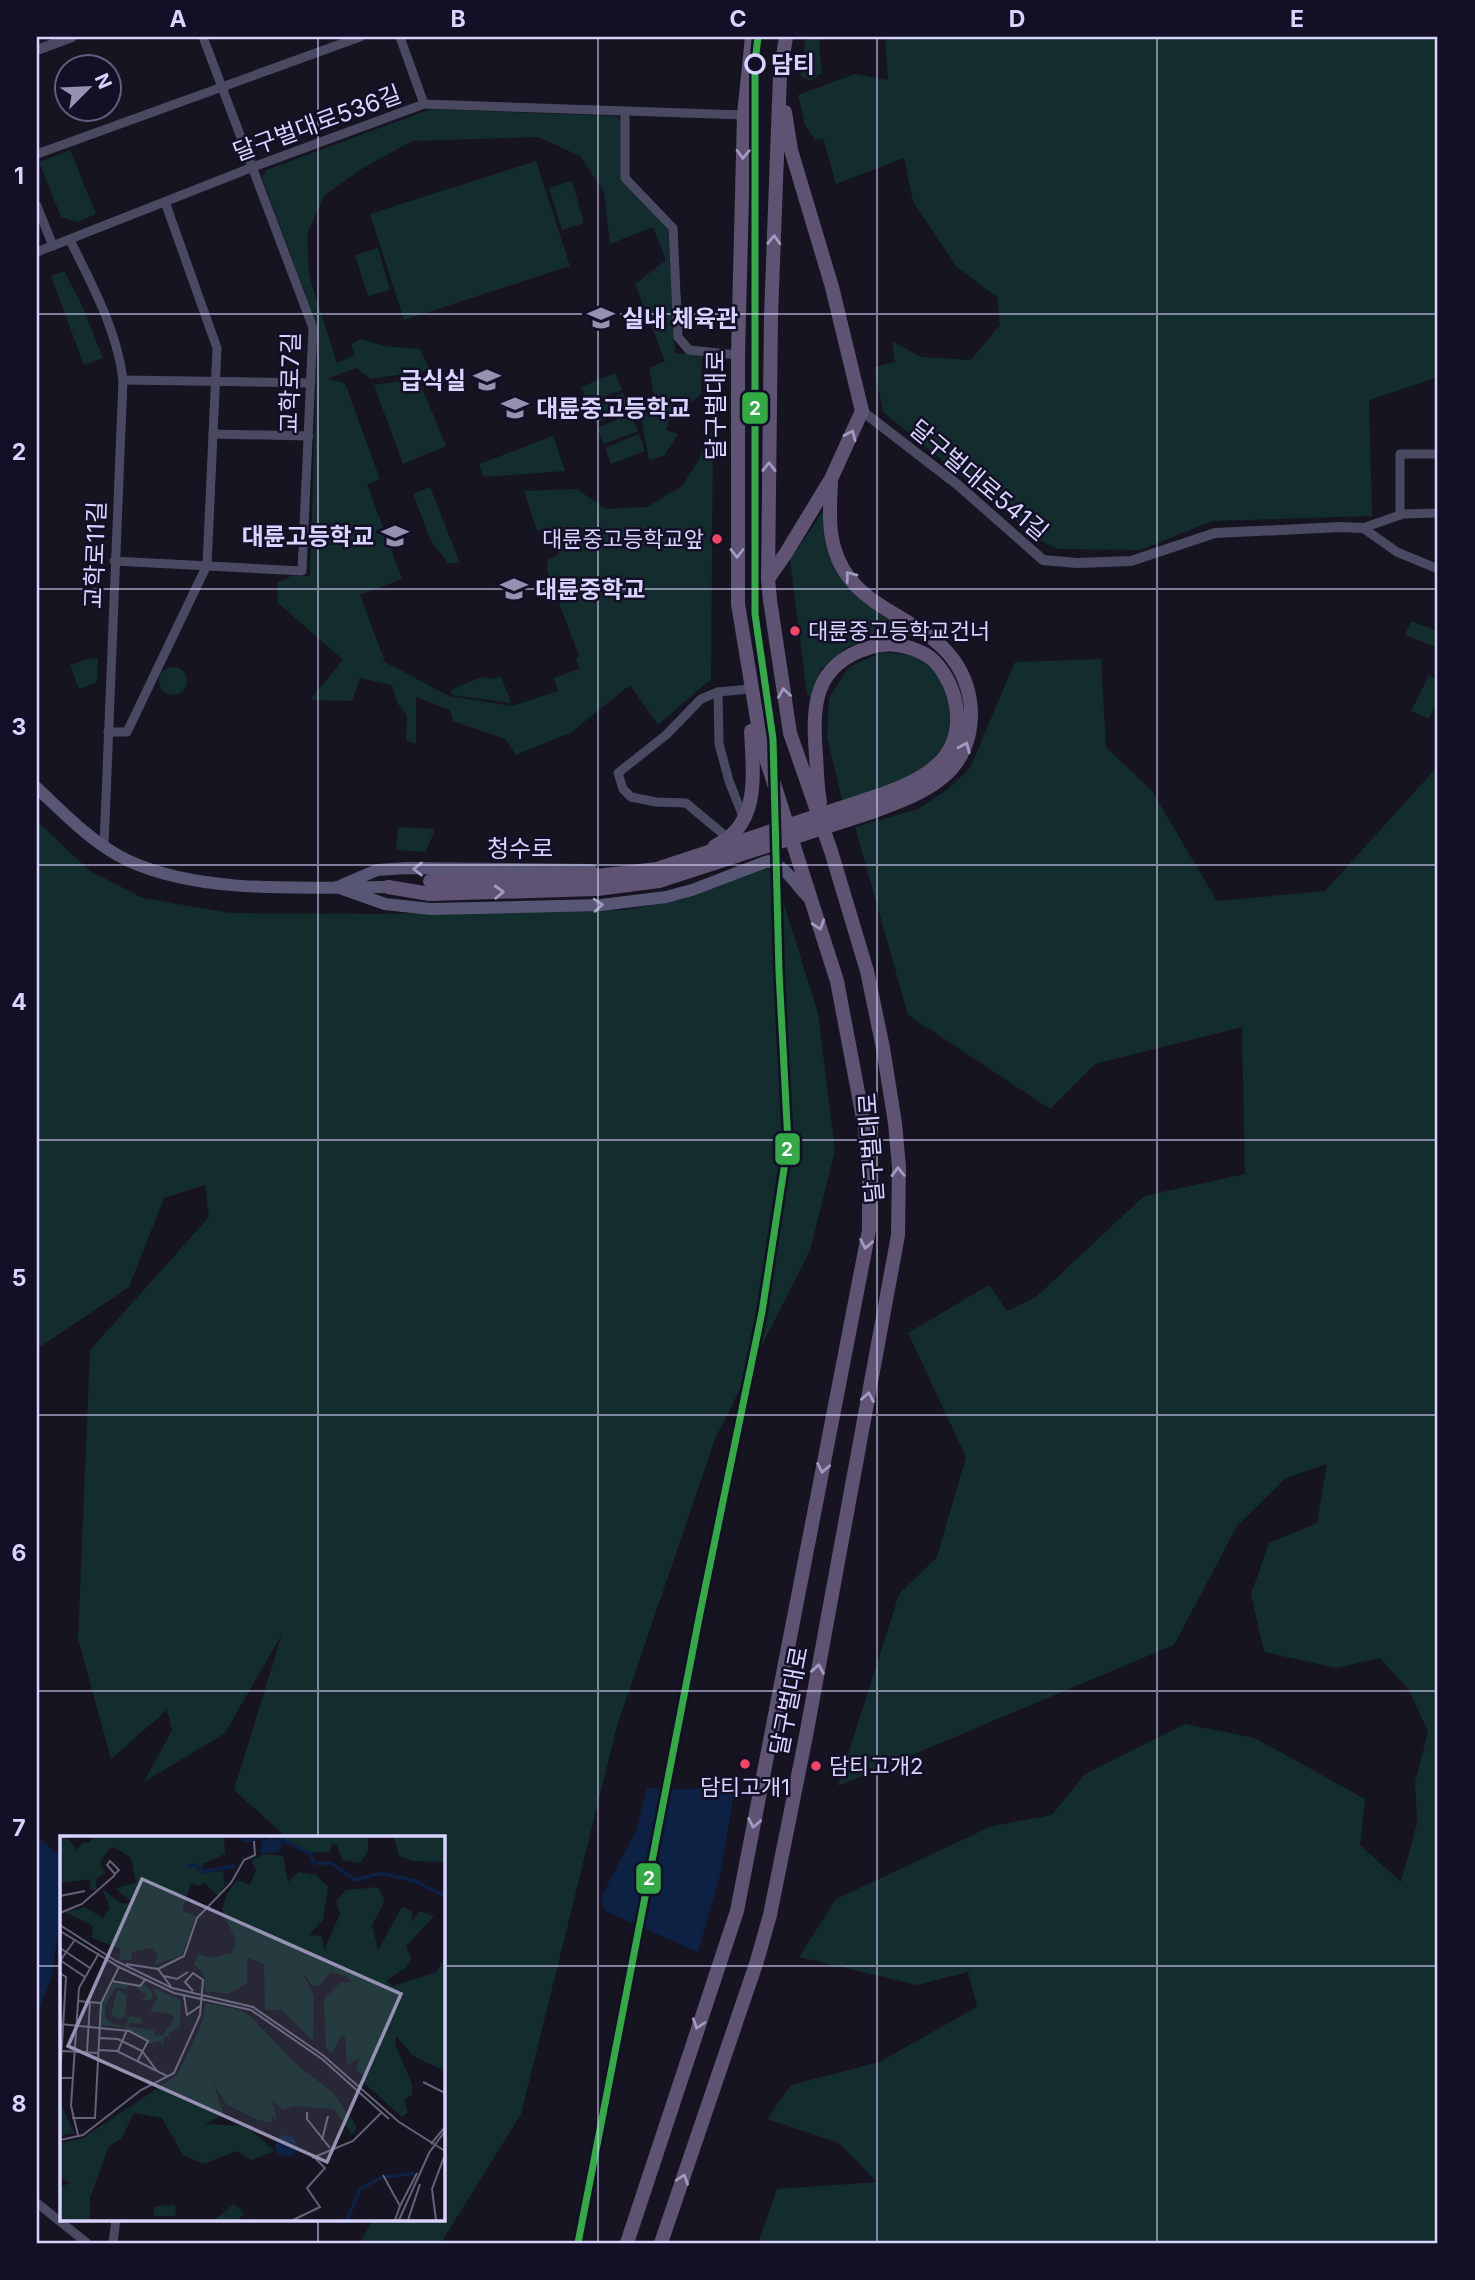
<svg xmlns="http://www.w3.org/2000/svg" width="1475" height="2280" viewBox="0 0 1475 2280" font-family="Inter,'Noto Sans KR',sans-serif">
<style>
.green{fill:#132c2d}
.water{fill:#0d2144}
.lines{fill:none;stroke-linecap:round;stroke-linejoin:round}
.minor{stroke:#4a4962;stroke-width:9}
.tertiary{stroke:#4a4962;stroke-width:10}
.secondary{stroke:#575674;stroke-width:12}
.primary{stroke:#5e5373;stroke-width:14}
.primary-bridge{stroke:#5e5373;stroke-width:14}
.metro-1-casing{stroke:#130f26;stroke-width:12}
.metro-1{stroke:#33aa46;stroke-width:7}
.oneway{stroke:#a29ac0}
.oneway2{stroke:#9e9bc0}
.grid{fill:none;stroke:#d9d4ff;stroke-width:2;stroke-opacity:0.55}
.stop-dot{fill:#130f26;stroke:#d9d4ff;stroke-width:3.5}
.bus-dot{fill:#f34667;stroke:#130f26;stroke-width:2.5}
.labels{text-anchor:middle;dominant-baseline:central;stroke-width:5;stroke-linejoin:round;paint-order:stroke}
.bus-label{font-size:22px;fill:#d9d4ff;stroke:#130f26;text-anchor:start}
.stop-label{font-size:24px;font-weight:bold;fill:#d9d4ff;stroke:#130f26;text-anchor:start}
.street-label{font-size:24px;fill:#d9d4ff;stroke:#130f26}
.poi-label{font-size:24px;font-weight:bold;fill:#d9d4ff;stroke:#130f26;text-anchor:start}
.inset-river{fill:none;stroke:#0d2144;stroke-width:3.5}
.inset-road{fill:none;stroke:#64617a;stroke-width:2}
.view{fill:#9591b1;fill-opacity:0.15;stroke:#9591b1;stroke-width:3.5}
.inset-edge{fill:none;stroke:#d9d4ff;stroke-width:3.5}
.line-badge{stroke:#130f26;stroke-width:2.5}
.badge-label{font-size:19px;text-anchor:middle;font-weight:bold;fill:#fff}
.neatline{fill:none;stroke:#d9d4ff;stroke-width:2.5}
.grid-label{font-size:23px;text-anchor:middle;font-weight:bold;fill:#d9d4ff}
</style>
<rect width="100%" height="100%" fill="#161421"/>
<!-- green -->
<g class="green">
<polygon points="806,37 820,37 819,49 822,72 811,81 800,76"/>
<polygon points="885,37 1438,37 1438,377 1369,400 1372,516 1212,521 1141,550 1059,549 1041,541 883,412 874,367 895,362 892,341 921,357 971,360 1000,325 997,297 957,267 913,202 904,158 836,184 823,138 815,140 805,125 798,95 855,74 888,80"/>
<polygon points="431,109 617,116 623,124 622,180 668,229 675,353 702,355 701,394 682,410 674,408 666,430 678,434 664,456 649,460 639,406 654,395 649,368 665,361 635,284 666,260 653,227 610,244 604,192 580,156 538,137 412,141 363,168 325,195 307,234 309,275 337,363 355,355 351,345 360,339 384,346 420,349 430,370 371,379 356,368 327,379 345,383 380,479 367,484 402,579 360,595 385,662 449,696 512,706 558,691 554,678 579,669 576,658 579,656 547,571 548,560 559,554 548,527 537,531 524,491 577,489 605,509 647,507 682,486 698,461 713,428 711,679 658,725 630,685 572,732 516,755 505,739 453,721 450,710 416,697 416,744 406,741 407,716 398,704 392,685 360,678 352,701 310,700 343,660 278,603 277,583 291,576 310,576 318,328 262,178 266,170"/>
<polygon points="70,150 96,214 78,222 61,217 39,162"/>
<polygon points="536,161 570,266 404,320 370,214"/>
<polygon points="572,181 584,223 562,230 549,188"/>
<polygon points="378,248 390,290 368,296 355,255"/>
<polygon points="64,271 81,303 103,358 84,365 51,276"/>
<polygon points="615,373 622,390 588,403 581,387"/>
<polygon points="418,378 446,446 403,464 374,385"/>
<polygon points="623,393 629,410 596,423 589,407"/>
<polygon points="631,414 638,431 604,444 597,428"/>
<polygon points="639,434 645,451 611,464 605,448"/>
<polygon points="553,436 565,471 483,477 479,464"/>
<polygon points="430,487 460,563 448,563 431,541 413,494"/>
<path d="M 824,510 C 824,520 823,532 825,542 C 833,588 883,614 919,637 L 880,635 L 847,647 L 821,669 L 811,697 L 807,694 L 790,560 Z"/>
<polygon points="1411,621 1438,631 1438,648 1405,635"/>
<path d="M 882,652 C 893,654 910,653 919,658 C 954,680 964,728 934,759 C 911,784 873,790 842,800 L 827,737 L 829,698 L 849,667 Z"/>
<polygon points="98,658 97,682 79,689 70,665 87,659"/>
<polygon points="1101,659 1106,747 1152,791 1217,901 1325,891 1438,766 1438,2243 758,2243 777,2189 877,2182 839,2143 767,2119 791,2085 879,2062 977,2007 968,1972 917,1985 799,1957 836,1899 992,1826 1052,1815 1085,1774 1185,1724 1255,1738 1365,1799 1360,1845 1401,1882 1417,1823 1415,1782 1428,1732 1409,1690 1380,1658 1336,1668 1264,1652 1251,1594 1269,1543 1317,1523 1327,1464 1286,1478 1237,1526 1174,1645 838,1786 899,1594 937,1557 966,1457 908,1333 989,1285 1007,1311 1036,1297 1144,1196 1245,1174 1242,1027 1095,1064 1050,1109 908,1015 855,827 918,809 948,789 970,768 1015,662"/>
<circle cx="173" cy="681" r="14"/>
<polygon points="1429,675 1438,680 1438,700 1429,719 1411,711"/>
<polygon points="501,676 511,703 452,695 451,690 481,677 492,679"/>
<polygon points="37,821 90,871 143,898 231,913 377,914 624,910 684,899 767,866 778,885 818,1013 835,1151 810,1250 715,1439 617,1726 521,2114 441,2243 359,2243 374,2219 443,2219 443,1837 286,1837 234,1790 282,1634 225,1733 144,1782 172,1730 167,1710 111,1759 78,1639 90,1350 209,1217 205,1185 164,1198 129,1287 37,1349"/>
<polygon points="398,827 435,829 426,852 396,850"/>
</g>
<!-- water -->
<g class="water">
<path d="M 736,1781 L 720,1875 L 698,1952 L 605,1911 L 601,1897 L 636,1831 L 647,1788 C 678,1790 706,1790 736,1781 Z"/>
<polygon points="37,1837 57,1853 61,1865 61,1906 52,1976 37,2015"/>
</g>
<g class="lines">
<!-- minor -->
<g class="minor">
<polyline points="400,37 424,104"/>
<polyline points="625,113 625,178 673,228 678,337 689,350 738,355"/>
<polyline points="37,154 360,37"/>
<polyline points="37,206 53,246"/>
<path d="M 70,240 C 92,285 117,330 123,380 L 104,846"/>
<polyline points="37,252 253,167 424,104 744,115"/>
<polyline points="123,380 311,383"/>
<polyline points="213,434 309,436"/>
<polyline points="1400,515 1400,454 1438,454"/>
<polyline points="1363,528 1397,552 1438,569"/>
<polyline points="1363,528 1403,514 1438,513"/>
<polyline points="114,561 302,571 313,328 203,37"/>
<polyline points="718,692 719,744 729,781 744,819"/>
<polyline points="108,732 127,732 207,565 217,348 165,202"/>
<polyline points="728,838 686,803 656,802 631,797 623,789 618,773 666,735 701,699 718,692 750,689"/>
<polyline points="37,2203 87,2243"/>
<polyline points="113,2243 116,2219"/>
</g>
<!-- tertiary -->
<g class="tertiary">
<polyline points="37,50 72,37"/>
<polyline points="862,411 958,485 1043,560 1077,563 1131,561 1215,533 1341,527 1363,528"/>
</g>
<!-- secondary -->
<g class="secondary">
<path d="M 37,788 C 65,814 94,845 129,861 C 203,895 307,887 388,887"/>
<polyline points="342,885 377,870 407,868 591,870"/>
<path d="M 337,887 L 385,904 L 431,909 L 601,905 L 666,897 L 692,890 L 768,861 C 789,868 796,887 812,901"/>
</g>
<!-- primary -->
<g class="primary">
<path d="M 831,483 C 829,518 827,550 850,579 C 875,611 921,622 948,653 C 962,669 970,690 971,711 C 972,775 924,793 872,812"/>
<polyline points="768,579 786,553 831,479 862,411 832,287 791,150 785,112"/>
<path d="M 820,802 C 817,787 817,771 816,755 C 812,705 814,665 868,648 C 888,641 910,645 928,656 C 940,664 950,682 954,696 C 971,761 919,782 868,799"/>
<path d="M 715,846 C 761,825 753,773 751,731"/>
<polyline points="388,887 430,894"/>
<polyline points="627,2243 737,1911 869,1230 869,1173 865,1129 837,981 761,743 738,604 738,355 744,115 752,37"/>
<polyline points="661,2243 757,1961 770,1915 806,1736 898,1235 899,1167 895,1123 883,1048 867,971 831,851 790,733 770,600 768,579 771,316 780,75 786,37"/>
</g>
<!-- primary-bridge -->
<g class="primary-bridge">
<polyline points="430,881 597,876 657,869 868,799"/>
<polyline points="430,894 597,889 659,881 872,812"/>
</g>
<defs>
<polyline id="metro-1" points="578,2243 700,1613 762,1312 788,1143 779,972 773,739 755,614 755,62 758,37"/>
</defs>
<!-- metro-1 casing -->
<use href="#metro-1" class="metro-1-casing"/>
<!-- metro-1 -->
<use href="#metro-1" class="metro-1"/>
</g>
<!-- one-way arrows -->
<defs><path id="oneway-chevron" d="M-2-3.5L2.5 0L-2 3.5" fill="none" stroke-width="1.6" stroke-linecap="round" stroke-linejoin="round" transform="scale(1.75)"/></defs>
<g class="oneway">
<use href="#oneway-chevron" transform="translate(743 154) rotate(92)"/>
<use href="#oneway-chevron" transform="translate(774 240) rotate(-88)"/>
<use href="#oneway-chevron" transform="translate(851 435) rotate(-65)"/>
<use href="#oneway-chevron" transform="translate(769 467) rotate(-89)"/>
<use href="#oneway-chevron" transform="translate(737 553) rotate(90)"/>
<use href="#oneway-chevron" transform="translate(850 576) rotate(-127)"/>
<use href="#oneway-chevron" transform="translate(784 693) rotate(-99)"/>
<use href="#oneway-chevron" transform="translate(965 747) rotate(-67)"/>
<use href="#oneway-chevron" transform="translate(499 892) rotate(-2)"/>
<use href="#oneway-chevron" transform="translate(819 925) rotate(72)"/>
<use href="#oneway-chevron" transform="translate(898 1172) rotate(-91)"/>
<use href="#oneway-chevron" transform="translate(866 1244) rotate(101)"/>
<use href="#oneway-chevron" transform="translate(868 1397) rotate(-80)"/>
<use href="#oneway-chevron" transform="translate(823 1468) rotate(101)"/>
<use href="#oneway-chevron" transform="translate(818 1669) rotate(-80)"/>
<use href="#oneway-chevron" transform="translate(754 1823) rotate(101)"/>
<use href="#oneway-chevron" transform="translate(698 2024) rotate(108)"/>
<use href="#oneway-chevron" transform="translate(683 2179) rotate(-71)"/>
</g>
<g class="oneway2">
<use href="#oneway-chevron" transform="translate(418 869) rotate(-180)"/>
<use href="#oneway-chevron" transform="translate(598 905) rotate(-4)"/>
</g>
<!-- grid -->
<path class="grid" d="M 318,37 L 318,1837M 598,37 L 598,2243M 877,37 L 877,2243M 1157,37 L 1157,2243M 37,314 L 1438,314M 37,589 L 1438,589M 37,865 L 1438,865M 37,1140 L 1438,1140M 37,1415 L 1438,1415M 37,1691 L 1438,1691M 37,1966 L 61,1966M 443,1966 L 1438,1966M 318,2219 L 318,2243"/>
<!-- icons -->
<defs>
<symbol id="school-bare" viewBox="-9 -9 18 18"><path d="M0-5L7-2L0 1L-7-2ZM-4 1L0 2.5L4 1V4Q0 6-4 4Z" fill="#9591b1" stroke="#130f26" stroke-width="2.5" paint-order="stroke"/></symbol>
</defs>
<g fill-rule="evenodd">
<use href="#school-bare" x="582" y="299" width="38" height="38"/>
<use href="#school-bare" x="468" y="361" width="38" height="38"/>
<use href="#school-bare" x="496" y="389" width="38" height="38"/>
<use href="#school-bare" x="376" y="517" width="38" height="38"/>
<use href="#school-bare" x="495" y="570" width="38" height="38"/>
</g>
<!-- markers -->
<circle class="stop-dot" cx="755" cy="64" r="9"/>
<g class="bus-dot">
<circle cx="717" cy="539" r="6"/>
<circle cx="795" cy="631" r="6"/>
<circle cx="745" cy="1764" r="6"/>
<circle cx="816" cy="1766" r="6"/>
</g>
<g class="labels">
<!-- bus labels -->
<g class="bus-label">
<text x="704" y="539" text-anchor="end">대륜중고등학교앞</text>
<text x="808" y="631">대륜중고등학교건너</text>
<text x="829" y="1766">담티고개2</text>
<text x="745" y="1787" text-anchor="middle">담티고개1</text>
</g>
<!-- stop labels -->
<g class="stop-label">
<text x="771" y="64">담티</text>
</g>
<!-- street labels -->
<g class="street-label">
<text transform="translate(317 123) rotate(-20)">달구벌대로536길</text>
<text transform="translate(290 383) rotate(-89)">교학로7길</text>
<text transform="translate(715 405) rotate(-90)">달구벌대로</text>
<text transform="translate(979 480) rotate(40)">달구벌대로541길</text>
<text transform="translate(95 555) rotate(-88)">교학로11길</text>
<text x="520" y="848">청수로</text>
<text transform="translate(871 1148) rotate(-94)">달구벌대로</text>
<text transform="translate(789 1701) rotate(-79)">달구벌대로</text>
</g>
<!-- poi labels -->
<g class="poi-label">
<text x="622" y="318">실내 체육관</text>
<text x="466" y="380" text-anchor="end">급식실</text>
<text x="536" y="408">대륜중고등학교</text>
<text x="374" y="536" text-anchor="end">대륜고등학교</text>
<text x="535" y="589">대륜중학교</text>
</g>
</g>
<!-- overview -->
<g transform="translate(60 1836)">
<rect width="385" height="385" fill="#161421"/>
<path d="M 0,1 L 6,1 L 17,14 L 22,7 L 30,7 L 32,1 L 164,1 L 165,18 L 143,28 L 141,37 L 163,35 L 165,48 L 158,60 L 144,46 L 139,50 L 131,47 L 122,75 L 136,80 L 122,119 L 94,129 L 98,118 L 92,112 L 72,116 L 71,124 L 59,124 L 61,113 L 32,102 L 33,90 L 5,76 L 25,71 L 43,82 L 50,72 L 42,53 L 61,67 L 74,68 L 55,52 L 76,47 L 71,22 L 55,11 L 49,13 L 40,27 L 45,37 L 37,42 L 36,54 L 31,54 L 30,43 L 0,47 ZM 221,1 L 308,1 L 308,15 L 300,27 L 282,24 L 277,9 L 272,8 L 270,16 L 244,16 ZM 334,1 L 385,1 L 385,26 L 353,25 L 339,20 ZM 205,18 L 223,20 L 228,46 L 239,36 L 256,39 L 268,51 L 263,84 L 249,99 L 262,100 L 264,114 L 280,78 L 276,65 L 286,54 L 318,51 L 325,65 L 312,89 L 318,114 L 342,71 L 352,75 L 352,86 L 360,75 L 374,80 L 346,110 L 351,122 L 347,131 L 326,145 L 333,150 L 376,136 L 385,122 L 385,230 L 381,233 L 353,220 L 336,200 L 335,208 L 352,248 L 352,259 L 344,264 L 348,276 L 342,281 L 303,246 L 303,240 L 296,233 L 300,221 L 287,230 L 285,201 L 281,200 L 271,218 L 266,211 L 264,163 L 281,146 L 292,146 L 287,141 L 271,136 L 259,150 L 252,149 L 241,134 L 254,160 L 253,205 L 222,174 L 205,174 L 204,128 L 187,121 L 187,147 L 169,158 L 145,155 L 144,139 L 134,128 L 138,118 L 149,122 L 172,117 L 176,105 L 162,74 L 166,60 L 177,44 L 190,49 L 196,34 L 191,24 ZM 53,146 L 84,148 L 93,158 L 91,164 L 81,164 L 87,159 L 71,148 L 66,153 L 55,152 L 45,171 L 46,183 L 55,189 L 66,190 L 69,180 L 81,182 L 81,188 L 70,187 L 68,191 L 94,194 L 94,199 L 102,200 L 115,182 L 111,178 L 90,175 L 98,162 L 92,151 L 121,164 L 120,190 L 108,198 L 113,202 L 105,200 L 103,210 L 100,205 L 88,208 L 89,204 L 61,191 L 41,189 L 42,167 ZM 57,154 L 67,159 L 65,180 L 60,183 L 51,179 ZM 145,167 L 181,174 L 191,181 L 235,227 L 274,258 L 297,291 L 292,299 L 274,273 L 233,270 L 223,274 L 211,263 L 217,284 L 211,278 L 213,287 L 198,284 L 166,268 L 153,247 L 164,279 L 145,288 L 186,290 L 215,315 L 191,324 L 177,315 L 143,328 L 123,319 L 102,282 L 74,277 L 61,303 L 49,310 L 30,362 L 30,384 L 0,384 L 0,351 L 10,347 L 0,342 L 0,307 L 23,302 L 117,239 L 143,185 ZM 2,270 L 14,297 L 0,300 L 0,277 ZM 174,368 L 184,378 L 177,384 L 154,384 ZM 115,369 L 116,380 L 93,380 L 95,370 Z" fill="#132c2d"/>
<path d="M 211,1 L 223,7 L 219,16 L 200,17 L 202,5 ZM215 310a11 11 0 1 1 22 0a11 11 0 1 1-22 0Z" fill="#0d2144"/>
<path class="inset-river" d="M 179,1 L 189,5 L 203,1M 217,1 L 251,18 L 254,27 L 271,27 L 295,44 L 321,37 L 355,45 L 385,60M 127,30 L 136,29 L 142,36 L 175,30M 287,384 L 300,353 L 321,342 L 354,337"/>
<path class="inset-road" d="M 0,60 L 25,55M 0,77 L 22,68 L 54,40 L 55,38 L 59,34 L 50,25 L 47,29 L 55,38M 0,89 L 56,125 L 112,152 L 193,171 L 264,220 L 339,286 L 385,315M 0,95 L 59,131 L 114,157 L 191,174 L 262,223 L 329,283M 0,112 L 30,132M 0,124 L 25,141M 0,125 L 14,105M 66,128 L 98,133 L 112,152M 98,133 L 124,120 L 137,82 L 171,47 L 184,24 L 195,19 L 194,5M 0,137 L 6,141 L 0,242 L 13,242M 104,140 L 117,143 L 128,136M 52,145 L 80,150 L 85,144M 124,160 L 127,179 L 140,170M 18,165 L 40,167M 0,188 L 69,195 L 88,205 L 77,226M 39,202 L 58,203 L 82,215 L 97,235M 39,214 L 57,215 L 107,240M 2,215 L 38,217M 58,215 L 67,194M 27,216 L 30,166M 363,246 L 385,257M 247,276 L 247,283 L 270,312M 12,282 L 35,282 L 41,167 L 59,131M 18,299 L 11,270 L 19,152 L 39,117M 0,304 L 23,299 L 81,254 L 114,237 L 140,179 L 143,144 L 133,137 L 125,146 L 133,155M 262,304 L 268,280M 371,308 L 385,291M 252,322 L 293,305 L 321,277M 323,339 L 340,370 L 335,384M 340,370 L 357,337M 233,384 L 260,371 L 247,352 L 265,332 L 255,322M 339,384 L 369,317 L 385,295M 348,384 L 360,348M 376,384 L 372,353 L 384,321"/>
<path class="view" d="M 82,43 L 341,158 L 267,326 L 8,210 Z"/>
<rect width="385" height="385" class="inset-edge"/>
</g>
<g class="line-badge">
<rect x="741" y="391" width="28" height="34" rx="7" fill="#33aa46"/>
<rect x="774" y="1132" width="27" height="34" rx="7" fill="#33aa46"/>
<rect x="635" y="1862" width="27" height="33" rx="7" fill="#33aa46"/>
</g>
<g class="badge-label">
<text x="755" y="415">2</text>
<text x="787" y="1156">2</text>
<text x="649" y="1885">2</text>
</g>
<!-- border -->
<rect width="1475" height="2280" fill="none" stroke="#130f26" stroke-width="77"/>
<!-- north arrow -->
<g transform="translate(88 88) rotate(66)"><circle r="33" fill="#130f26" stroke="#625e7d" stroke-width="2"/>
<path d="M0-5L12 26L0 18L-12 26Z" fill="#9591b1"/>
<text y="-10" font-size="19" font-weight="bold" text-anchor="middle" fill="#d9d4ff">N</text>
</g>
<rect x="38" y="38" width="1398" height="2204" class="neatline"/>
<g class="grid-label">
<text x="178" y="27">A</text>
<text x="458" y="27">B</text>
<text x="738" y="27">C</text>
<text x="1017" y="27">D</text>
<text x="1297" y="27">E</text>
<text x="19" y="184">1</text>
<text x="19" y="460">2</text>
<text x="19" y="735">3</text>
<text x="19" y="1010">4</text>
<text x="19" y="1286">5</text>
<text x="19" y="1561">6</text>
<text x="19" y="1836">7</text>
<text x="19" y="2112">8</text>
</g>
</svg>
